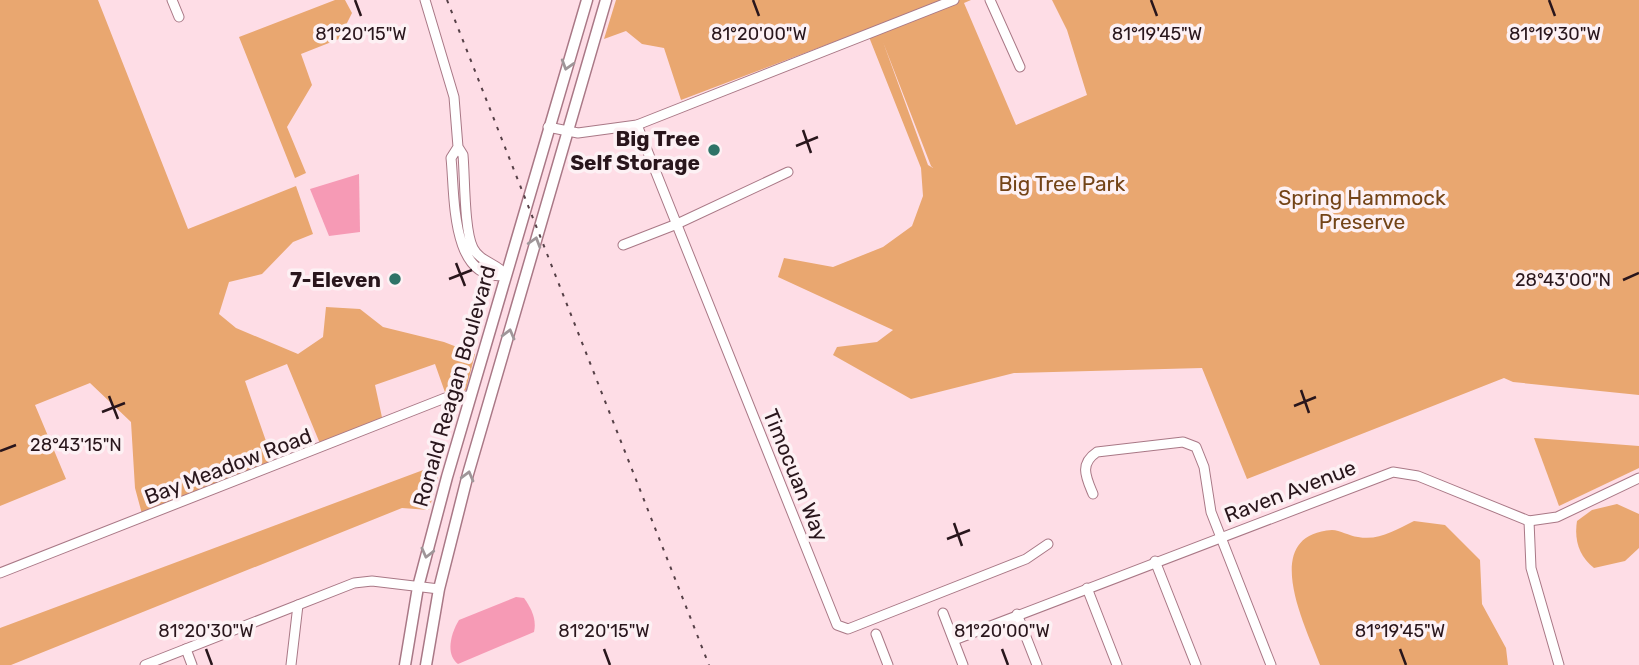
<svg xmlns="http://www.w3.org/2000/svg" width="1639" height="665" viewBox="0 0 1639 665" font-family="Rubik,sans-serif">
<style>
.green{fill:#e9a770;fill-rule:evenodd}
.water{fill:#f69ab5}
.lines{fill:none;stroke-linecap:round;stroke-linejoin:round}
.minor-casing{stroke:#a97886;stroke-width:11}
.major-casing{stroke:#a97886;stroke-width:13}
.minor{stroke:#fff;stroke-width:9}
.major{stroke:#fff;stroke-width:10}
.rail{stroke:#564047;stroke-width:2;stroke-dasharray:3.5 7;stroke-linecap:butt}
.oneway{stroke:#9f9699}
.ticks{fill:none;stroke:#29161c;stroke-width:2.5}
.poi-dot{fill:#2e7367;stroke:#fdf1f4;stroke-width:2.5}
.labels{text-anchor:middle;dominant-baseline:central;stroke-width:7;stroke-linejoin:round;paint-order:stroke}
.poi-label{font-size:21px;font-weight:bold;fill:#29161c;stroke:#fdf1f4;text-anchor:end}
.park-label{font-size:21px;fill:#734417;stroke:#fdf1f4}
.street-label{font-size:21px;fill:#29161c;stroke:#fdf1f4}
.ticks-label{font-size:18px;text-anchor:middle;fill:#29161c;stroke:#fdf1f4;stroke-width:7;stroke-linejoin:round;paint-order:stroke}
</style>
<rect width="100%" height="100%" fill="#fedde6"/>
<!-- green -->
<g class="green">
<polygon points="0,0 98,0 188,229 296,186 313,234 293,242 262,274 229,282 219,314 236,328 298,354 323,337 326,307 360,309 383,327 444,342 475,354 466,390 447,398 435,364 375,385 383,422 321,446 287,364 245,381 274,464 142,514 135,488 131,422 90,383 35,405 66,479 0,506"/>
<polygon points="335,0 345,0 352,13 339,39 301,54 312,85 287,127 306,173 295,178 239,37"/>
<path d="M 616,0 L 971,0 L 964,3 L 1016,125 L 1087,95 L 1067,30 L 1052,0 L 1639,0 L 1639,395 L 1513,382 L 1504,378 L 1247,479 L 1202,368 L 1014,373 L 911,399 L 833,355 L 837,347 L 877,342 L 893,330 L 778,277 L 784,258 L 833,267 L 883,247 L 912,226 L 923,196 L 921,168 L 869,37 L 879,33 L 876,26 L 681,100 L 664,48 L 642,44 L 626,31 L 604,39 ZM 883,42 L 931,166 L 933,168 L 928,165 Z"/>
<polygon points="1534,438 1639,446 1639,468 1559,506"/>
<polygon points="442,463 429,510 402,508 11,665 0,665 0,628"/>
<path d="M 1617,504 L 1639,514 L 1639,548 L 1625,561 L 1594,568 C 1579,556 1574,540 1577,521 L 1592,510 Z"/>
<path d="M 1414,521 L 1445,525 L 1480,560 L 1482,604 L 1506,648 L 1508,665 L 1320,665 C 1306,627 1258,535 1332,530 C 1340,530 1349,536 1358,537 C 1379,541 1395,530 1414,521 Z"/>
</g>
<!-- water -->
<g class="water">
<polygon points="359,174 360,232 329,236 310,189"/>
<path d="M 516,597 L 524,598 C 531,608 537,619 534,632 L 458,664 C 445,654 451,633 459,620 Z"/>
</g>
<g class="lines">
<defs>
<g id="minor">
<polyline points="172,0 179,17"/>
<path d="M 425,0 L 454,97 L 458,147 L 463,155 C 465,176 464,230 473,248 C 480,262 497,263 506,275 C 450,284 455,194 451,158 L 458,147"/>
<polyline points="990,0 1020,67"/>
<polyline points="637,125 837,625 848,629 1026,559 1048,544"/>
<polyline points="548,127 578,133 637,125 954,0"/>
<polyline points="623,245 677,224 788,172"/>
<path d="M 1093,494 C 1086,477 1079,464 1097,452 L 1183,442 L 1196,447 L 1204,467 L 1211,512 L 1271,665"/>
<polyline points="1529,521 1531,568 1559,665"/>
<polyline points="1155,561 1196,665"/>
<polyline points="0,573 445,398 469,396"/>
<polyline points="1087,588 1117,665"/>
<polyline points="943,613 963,665"/>
<polyline points="1017,614 1037,665"/>
<polyline points="876,634 888,665"/>
<polyline points="954,640 1393,472 1418,476 1529,521 1557,517 1639,478"/>
<polyline points="186,649 192,665"/>
<polyline points="145,665 354,583 372,581 439,589"/>
<polyline points="291,665 298,605"/>
</g>
<g id="major">
<polyline points="405,665 418,587 447,477 587,0"/>
<polyline points="426,665 439,589 468,474 606,0"/>
</g>
</defs>
<!-- minor casing -->
<use href="#minor" class="minor-casing"/>
<!-- major casing -->
<use href="#major" class="major-casing"/>
<!-- minor -->
<use href="#minor" class="minor"/>
<!-- major -->
<use href="#major" class="major"/>
<!-- rail -->
<polyline class="rail" points="447,0 709,665"/>
</g>
<!-- one-way arrows -->
<defs><path id="oneway-chevron" d="M-2-3.5L2.5 0L-2 3.5" fill="none" stroke-width="1.6" stroke-linecap="round" stroke-linejoin="round" transform="scale(1.75)"/></defs>
<g class="oneway">
<use href="#oneway-chevron" transform="translate(567 65) rotate(107)"/>
<use href="#oneway-chevron" transform="translate(535 242) rotate(-73)"/>
<use href="#oneway-chevron" transform="translate(509 334) rotate(-75)"/>
<use href="#oneway-chevron" transform="translate(468 476) rotate(-75)"/>
<use href="#oneway-chevron" transform="translate(427 553) rotate(104)"/>
</g>
<!-- ticks -->
<path class="ticks" d="M 355,0 L 361,16M 753,0 L 759,16M 1151,0 L 1157,16M 1549,0 L 1555,16M 803,130 L 811,153M 796,146 L 818,137M 456,263 L 465,286M 449,279 L 472,270M 1623,280 L 1639,273M 1301,390 L 1309,413M 109,396 L 118,419M 1294,406 L 1316,397M 102,412 L 125,403M 0,451 L 16,445M 954,523 L 962,546M 947,539 L 970,530M 206,649 L 212,665M 604,649 L 610,665M 1002,649 L 1008,665M 1400,649 L 1406,665"/>
<!-- markers -->
<g class="poi-dot">
<circle cx="714" cy="150" r="7"/>
<circle cx="395" cy="279" r="7"/>
</g>
<g class="labels">
<!-- poi labels -->
<g class="poi-label">
<text x="700" y="138">Big Tree<tspan x="700" dy="24">Self Storage</tspan></text>
<text x="381" y="279">7-Eleven</text>
</g>
<!-- park labels -->
<g class="park-label">
<text x="1062" y="183">Big Tree Park</text>
<text x="1362" y="197">Spring Hammock<tspan x="1362" dy="24">Preserve</tspan></text>
</g>
<!-- street labels -->
<g class="street-label">
<text transform="translate(454 386) rotate(-74)">Ronald Reagan Boulevard</text>
<text transform="translate(228 466) rotate(-21)">Bay Meadow Road</text>
<text transform="translate(796 475) rotate(68)">Timocuan Way</text>
<text transform="translate(1290 491) rotate(-21)">Raven Avenue</text>
</g>
</g>
<g class="ticks-label">
<text x="361" y="40">81°20'15"W</text>
<text x="759" y="40">81°20'00"W</text>
<text x="1157" y="40">81°19'45"W</text>
<text x="1555" y="40">81°19'30"W</text>
<text x="1563" y="286">28°43'00"N</text>
<text x="76" y="451">28°43'15"N</text>
<text x="206" y="637">81°20'30"W</text>
<text x="604" y="637">81°20'15"W</text>
<text x="1002" y="637">81°20'00"W</text>
<text x="1400" y="637">81°19'45"W</text>
</g>
</svg>
